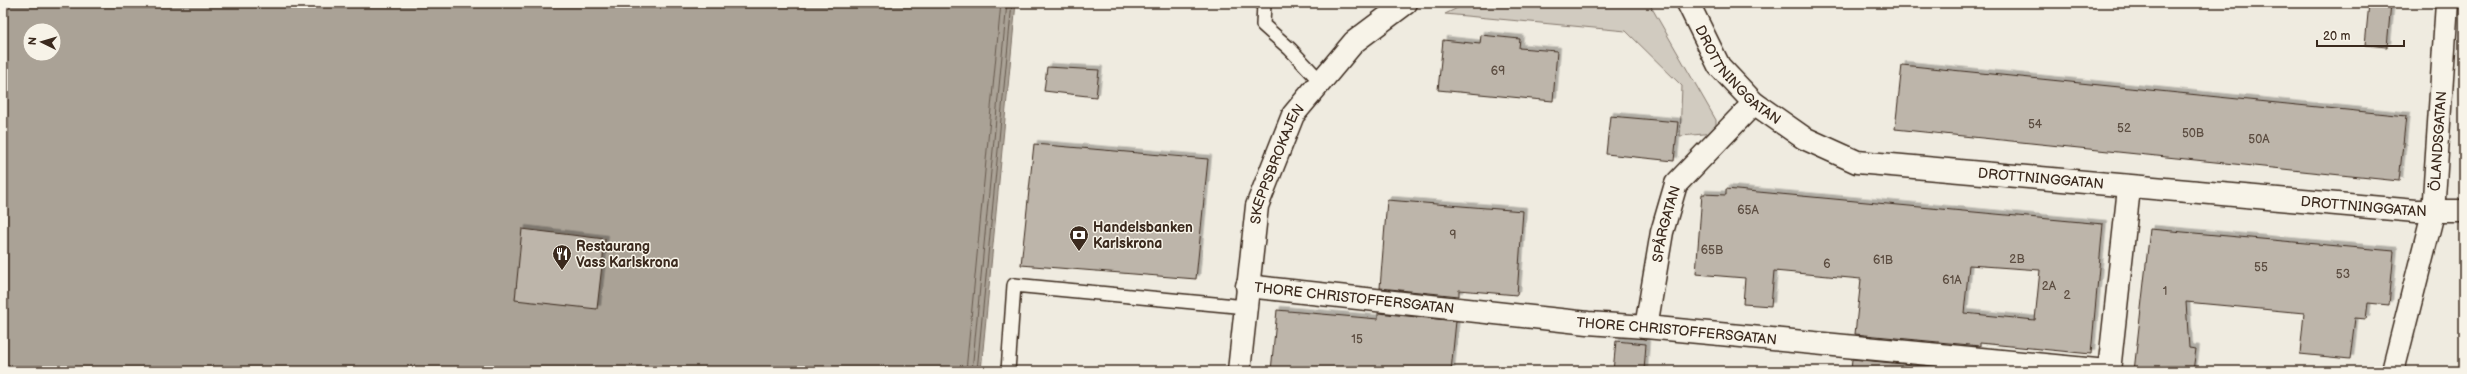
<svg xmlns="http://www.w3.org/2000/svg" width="2467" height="374" viewBox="0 0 2467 374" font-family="'Balsamiq Sans',sans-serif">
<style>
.green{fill:#d1cbc0;stroke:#867a6f}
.water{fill:#aaa296;stroke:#7e7266;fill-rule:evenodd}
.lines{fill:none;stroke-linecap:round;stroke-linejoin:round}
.shore{stroke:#675a4e;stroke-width:1}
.building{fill:#bdb5aa;stroke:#3b2a1e;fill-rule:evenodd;filter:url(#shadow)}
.lane-casing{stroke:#3b2a1e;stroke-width:16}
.street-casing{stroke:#3b2a1e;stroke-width:25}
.secondary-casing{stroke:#3b2a1e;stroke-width:25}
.lane{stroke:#f7f3e8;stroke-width:13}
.street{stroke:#f7f3e8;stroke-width:22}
.secondary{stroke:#f7f3e8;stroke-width:22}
.labels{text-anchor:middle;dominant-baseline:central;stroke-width:3;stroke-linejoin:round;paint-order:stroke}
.number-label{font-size:12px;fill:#5c4d41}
.street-label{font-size:14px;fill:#3b2a1e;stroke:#f7f3e8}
.poi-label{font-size:14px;font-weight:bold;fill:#3b2a1e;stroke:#f7f3e8;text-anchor:start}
</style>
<defs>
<filter id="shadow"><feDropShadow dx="3.5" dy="-3.5" stdDeviation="0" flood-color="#0004"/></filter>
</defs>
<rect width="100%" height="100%" fill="#efebe0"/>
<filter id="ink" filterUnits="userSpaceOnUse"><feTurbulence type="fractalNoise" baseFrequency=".025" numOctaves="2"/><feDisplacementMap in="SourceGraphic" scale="8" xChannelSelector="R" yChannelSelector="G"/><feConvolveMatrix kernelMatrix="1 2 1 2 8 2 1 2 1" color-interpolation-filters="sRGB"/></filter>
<g filter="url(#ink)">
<!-- green -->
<polygon class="green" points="1468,3 1649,3 1716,120 1716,133 1680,136 1682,86 1626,31 1445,14"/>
<!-- water -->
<path class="water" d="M 3,3 L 1016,3 L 981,371 L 3,371 ZM 30,30 L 54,30 L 54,54 L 30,54 Z"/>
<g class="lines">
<!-- shore -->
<g class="shore">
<polyline points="966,371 1001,3"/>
<polyline points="972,371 1007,3"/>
<polyline points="977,371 1012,3"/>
</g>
</g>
<!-- building -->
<g class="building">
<polygon points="2369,3 2391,3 2387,47 2365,45"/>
<polygon points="1481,35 1520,39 1519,48 1557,51 1553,101 1438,90 1443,40 1480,44"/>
<polygon points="1902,65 2406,116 2399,181 1895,129"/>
<polygon points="1047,67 1099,70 1096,97 1044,91"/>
<polygon points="1610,116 1678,122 1674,161 1606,154"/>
<polygon points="1034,144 1208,159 1196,279 1021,265"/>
<path d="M 1726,189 L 2103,224 L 2091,354 L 1980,343 L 1980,346 L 1855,334 L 1861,279 L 1774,271 L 1771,306 L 1743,304 L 1745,278 L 1696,274 L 1702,194 L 1726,195 ZM 1969,265 L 2040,270 L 2035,320 L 1964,313 Z"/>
<polygon points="1387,200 1523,211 1517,295 1459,290 1459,296 1380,288"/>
<polygon points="522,229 605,239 597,309 515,300"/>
<polygon points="2150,229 2394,251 2389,305 2368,303 2366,319 2355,318 2350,359 2300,354 2304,313 2186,302 2189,348 2196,349 2193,371 2134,371"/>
<polygon points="1277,310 1378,319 1378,313 1456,321 1451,371 1379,371 1343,367 1343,371 1271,371"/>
<polygon points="1616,341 1646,344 1644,371 1613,371"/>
<polygon points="1852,359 1975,371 1851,371"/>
</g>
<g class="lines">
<defs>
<g id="lane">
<polyline points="1264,3 1263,25 1290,49 1321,82"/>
<polyline points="1008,371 1014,285 1246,307"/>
</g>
<g id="street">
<path id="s1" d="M 1247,286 L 1588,323 L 1646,327 L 2107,371"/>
<path id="s2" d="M 1646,327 L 1662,232 L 1676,184 L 1754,103"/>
<polyline points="2109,371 2129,188"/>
<path id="s3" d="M 2393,371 L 2433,213 L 2447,3"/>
</g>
<g id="secondary">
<path id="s4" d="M 1688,3 L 1719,66 L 1754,103 L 1804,138 L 1857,162 L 2416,211 L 2464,211"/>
<path id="s5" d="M 1239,371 L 1257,206 L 1293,115 L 1354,42 L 1406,3"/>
</g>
</defs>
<!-- lane casing -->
<use href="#lane" class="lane-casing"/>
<!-- street casing -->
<use href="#street" class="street-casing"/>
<!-- secondary casing -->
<use href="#secondary" class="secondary-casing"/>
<!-- lane -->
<use href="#lane" class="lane"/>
<!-- street -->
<use href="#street" class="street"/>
<!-- secondary -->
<use href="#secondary" class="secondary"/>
</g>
</g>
<!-- icons -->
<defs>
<symbol id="bank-pin" viewBox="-11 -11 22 30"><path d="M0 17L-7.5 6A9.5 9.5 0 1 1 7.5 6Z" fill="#3b2a1e" stroke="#f7f3e8"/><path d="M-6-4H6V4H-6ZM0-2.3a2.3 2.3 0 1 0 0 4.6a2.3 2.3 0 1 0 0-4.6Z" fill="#fff"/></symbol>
<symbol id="restaurant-pin" viewBox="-11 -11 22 30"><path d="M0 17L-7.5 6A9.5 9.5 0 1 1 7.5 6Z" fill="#3b2a1e" stroke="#f7f3e8"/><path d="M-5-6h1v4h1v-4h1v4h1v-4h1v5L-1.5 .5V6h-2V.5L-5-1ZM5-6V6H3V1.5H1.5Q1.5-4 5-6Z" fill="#fff"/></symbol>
</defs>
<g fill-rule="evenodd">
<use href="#bank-pin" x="1068" y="224" width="22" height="30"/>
<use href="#restaurant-pin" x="551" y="243" width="22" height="30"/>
</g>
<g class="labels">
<!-- number labels -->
<g class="number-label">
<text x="1498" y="71">69</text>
<text x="2035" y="124">54</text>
<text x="2124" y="128">52</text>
<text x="2193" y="133">50B</text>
<text x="2259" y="139">50A</text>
<text x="1748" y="210">65A</text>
<text x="1453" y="235">9</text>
<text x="1712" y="250">65B</text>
<text x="2017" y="259">2B</text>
<text x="1883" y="260">61B</text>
<text x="1827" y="264">6</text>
<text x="2261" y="267">55</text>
<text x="2343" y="274">53</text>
<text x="1952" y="280">61A</text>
<text x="2049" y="286">2A</text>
<text x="2165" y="291">1</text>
<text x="2067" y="295">2</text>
<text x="1357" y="339">15</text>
</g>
<!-- street labels -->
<g class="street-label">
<text stroke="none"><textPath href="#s4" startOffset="89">DROTTNINGGATAN</textPath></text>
<text stroke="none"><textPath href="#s3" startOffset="235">ÖLANDSGATAN</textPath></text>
<text stroke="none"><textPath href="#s5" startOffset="212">SKEPPSBROKAJEN</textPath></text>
<text stroke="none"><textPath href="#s4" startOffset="425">DROTTNINGGATAN</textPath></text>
<text stroke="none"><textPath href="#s4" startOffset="749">DROTTNINGGATAN</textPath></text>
<text stroke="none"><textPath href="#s2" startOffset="105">SPÅRGATAN</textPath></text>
<text stroke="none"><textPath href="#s1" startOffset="108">THORE CHRISTOFFERSGATAN</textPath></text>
<text stroke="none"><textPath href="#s1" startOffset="432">THORE CHRISTOFFERSGATAN</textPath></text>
</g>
<!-- poi labels -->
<g class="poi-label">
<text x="1093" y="227">Handelsbanken<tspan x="1093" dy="16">Karlskrona</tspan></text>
<text x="576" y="246">Restaurang<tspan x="576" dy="16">Vass Karlskrona</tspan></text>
</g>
</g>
<!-- margin -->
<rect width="2467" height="374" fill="none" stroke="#f7f3e8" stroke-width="16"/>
<rect x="8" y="8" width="2451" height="358" fill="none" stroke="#3b2a1e" stroke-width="1.5" filter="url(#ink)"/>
<!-- north arrow -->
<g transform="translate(42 42) rotate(275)"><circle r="19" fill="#f7f3e8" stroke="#aca397"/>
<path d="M0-3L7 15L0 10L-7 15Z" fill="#3b2a1e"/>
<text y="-6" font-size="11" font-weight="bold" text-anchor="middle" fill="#3b2a1e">N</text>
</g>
<!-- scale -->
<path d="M2317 40v6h87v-6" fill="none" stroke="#3b2a1e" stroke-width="2"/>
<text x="2323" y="40" font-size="12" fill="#3b2a1e" stroke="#f7f3e8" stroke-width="3" paint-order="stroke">20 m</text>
</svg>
